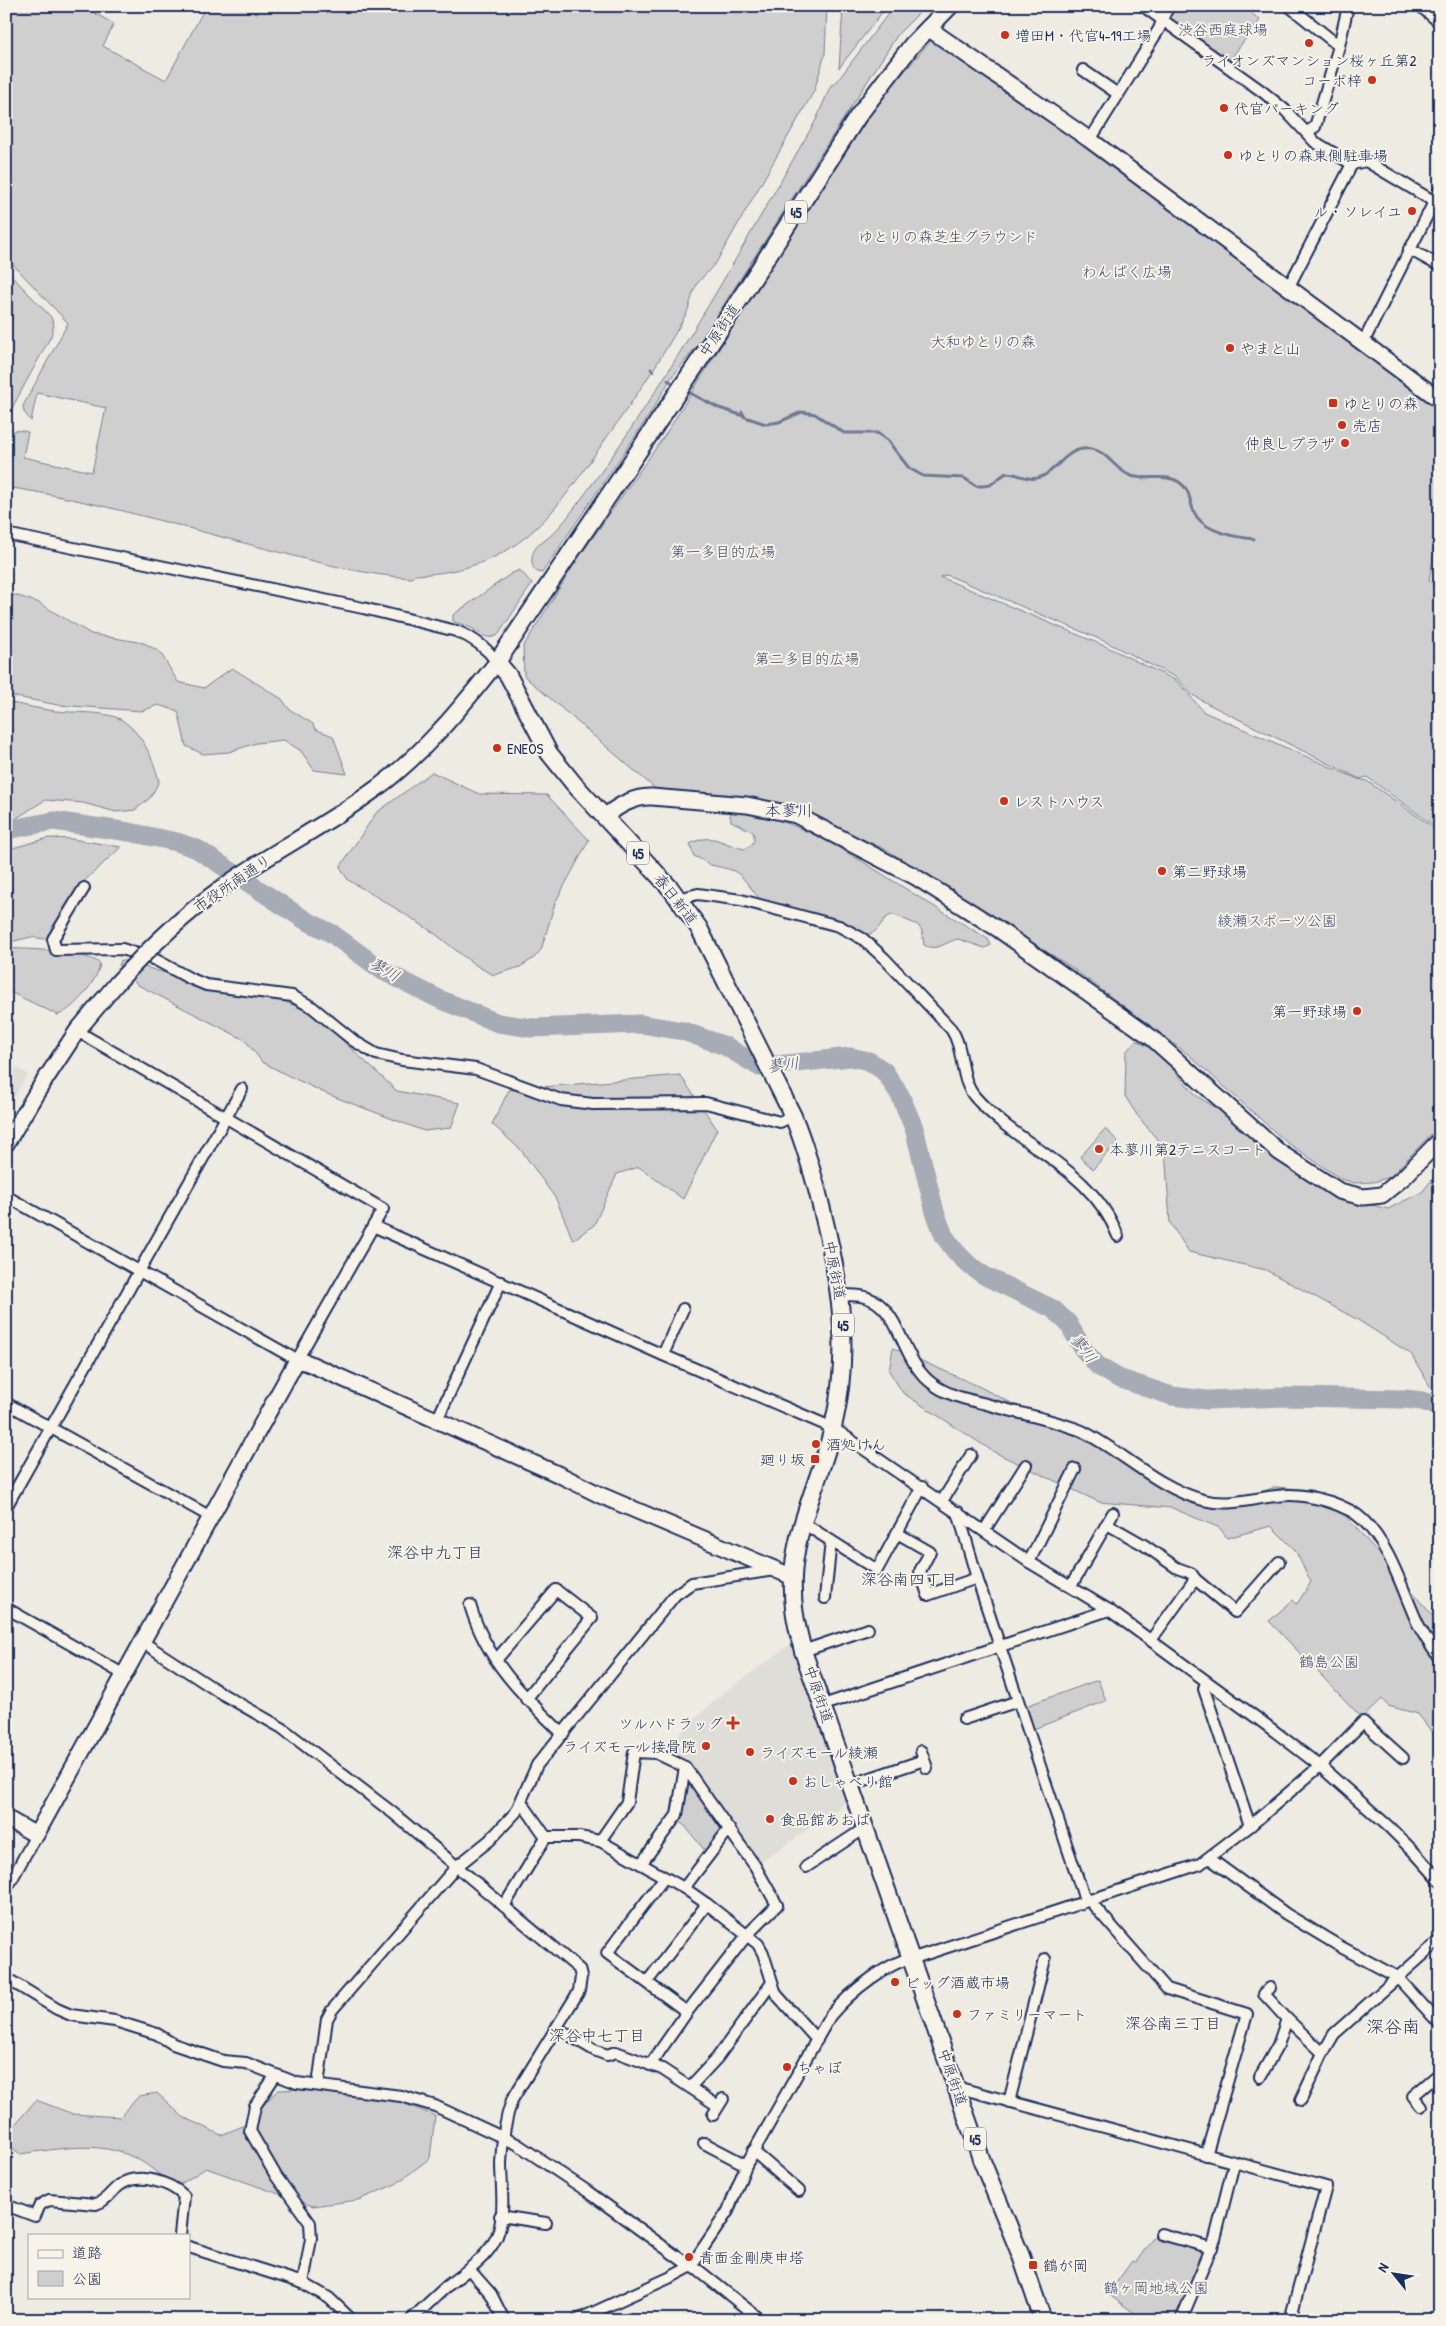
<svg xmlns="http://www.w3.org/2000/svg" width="1446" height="2326" viewBox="0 0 1446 2326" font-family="'Patrick Hand','Klee One',sans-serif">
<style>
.built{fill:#deddd8}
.green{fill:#cfcfcf;stroke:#757f96}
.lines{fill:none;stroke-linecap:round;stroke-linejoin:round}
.stream{stroke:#6e7992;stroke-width:3}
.river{stroke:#a6abb5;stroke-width:19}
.street-casing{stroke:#1b2f5e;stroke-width:14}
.secondary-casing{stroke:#1b2f5e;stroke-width:19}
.primary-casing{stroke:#1b2f5e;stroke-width:20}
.street{stroke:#f7f3e8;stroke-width:10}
.secondary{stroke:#f7f3e8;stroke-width:15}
.primary{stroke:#f7f3e8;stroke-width:16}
.secondary-bridge-casing{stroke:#1b2f5e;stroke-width:19;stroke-linecap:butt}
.secondary-bridge{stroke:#f7f3e8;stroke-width:15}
.poi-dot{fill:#c8321e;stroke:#f7f3e8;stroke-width:2}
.labels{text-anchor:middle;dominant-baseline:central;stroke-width:4;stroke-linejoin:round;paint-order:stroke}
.shield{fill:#f7f3e8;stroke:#5d6a87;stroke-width:1}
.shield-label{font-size:14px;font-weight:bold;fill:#1b2f5e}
.park-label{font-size:15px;fill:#3f4f75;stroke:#f7f3e8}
.poi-label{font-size:15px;fill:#1b2f5e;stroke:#f7f3e8;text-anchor:start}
.street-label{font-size:15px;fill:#1b2f5e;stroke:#f7f3e8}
.neighbourhood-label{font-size:16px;fill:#1b2f5e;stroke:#f7f3e8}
.water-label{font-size:16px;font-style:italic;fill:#455478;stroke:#f7f3e8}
.quarter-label{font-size:18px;fill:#1b2f5e;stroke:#f7f3e8}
</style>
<rect width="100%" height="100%" fill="#eeebe2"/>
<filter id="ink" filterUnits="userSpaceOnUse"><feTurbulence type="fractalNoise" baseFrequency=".02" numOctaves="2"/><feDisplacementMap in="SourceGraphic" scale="10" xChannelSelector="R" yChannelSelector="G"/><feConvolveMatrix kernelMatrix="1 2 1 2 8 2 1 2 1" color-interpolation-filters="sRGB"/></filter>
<g filter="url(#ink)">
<!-- built -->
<g class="built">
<polygon points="6,1062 28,1074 6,1111"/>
<polygon points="795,1644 848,1801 760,1863 690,1761 663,1749 722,1694 788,1646"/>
</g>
<!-- green -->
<g class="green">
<path d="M 6,6 L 82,6 L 114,24 L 103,46 L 166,80 L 206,6 L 827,6 L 825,54 L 814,91 L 717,261 C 711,269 703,276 697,284 C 691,294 691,306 685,316 C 662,358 635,398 607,437 C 553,515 519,571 414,575 L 412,578 C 365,575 320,563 275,551 C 188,529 95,500 6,487 L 6,439 C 12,428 18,430 28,432 L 23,457 L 92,472 L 106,408 L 37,393 L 31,421 L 24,412 L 23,406 L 68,323 L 6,257 Z"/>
<polygon points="843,6 887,6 839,68"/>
<path d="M 894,6 L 926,6 L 898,34 L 697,346 L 671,378 L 650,414 L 546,567 L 542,573 C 530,572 530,557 535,549 C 538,544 545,541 549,537 C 557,530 564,522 570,514 C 664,391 738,254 816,120 L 831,85 L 835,84 Z"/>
<polygon points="1176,6 1242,6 1260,20 1228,62 1169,20 1168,16"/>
<path d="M 934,37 L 1021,98 L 1440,408 L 1440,533 C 1434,544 1432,567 1429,580 L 1440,595 L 1440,830 L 1367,777 L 1360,779 L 1208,704 L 1191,694 L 1177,678 L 1104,641 L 947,575 L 940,577 L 1107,647 L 1177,681 L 1204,712 L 1358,779 L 1367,781 L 1440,832 L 1440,1125 L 1390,1177 L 1374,1182 L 1355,1183 L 1341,1179 L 1285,1141 L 1189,1055 L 1071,967 L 887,850 L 798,810 L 775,803 L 732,797 L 658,791 L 524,676 L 523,647 L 577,560 L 665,435 L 834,166 L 881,99 Z"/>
<polygon points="6,270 51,317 54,325 51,336 6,419"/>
<path d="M 520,570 L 532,584 L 498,635 C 484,642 480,631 469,627 C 463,624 458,624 453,621 L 453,615 L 512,573 Z"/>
<polygon points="15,595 37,602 91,634 144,643 160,652 178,682 204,688 232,668 282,699 289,709 313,724 315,729 333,736 347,774 314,770 301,751 284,740 256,743 229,752 203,754 186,746 178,711 158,705 142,711 58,705 6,695 6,598"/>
<path d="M 6,702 C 23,705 39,709 55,711 C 72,713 106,711 120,719 C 141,731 154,759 159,782 L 150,798 L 135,810 L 116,812 L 83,803 L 45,800 L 6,825 Z"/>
<path d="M 432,772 L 479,794 L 547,795 L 589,840 L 555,903 L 541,950 L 534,958 L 520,967 L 494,975 C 471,965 454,948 434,933 C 406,914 377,897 348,880 L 340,867 L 376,813 Z"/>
<path d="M 734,811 C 796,816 851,855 903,887 C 931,905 960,922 988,939 L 991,945 L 985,948 L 958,939 C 945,942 937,952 924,945 L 922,931 L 918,925 L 894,915 C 881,915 881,933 868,934 C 835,936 784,920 760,899 C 752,891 744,876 734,871 C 727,868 718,867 711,865 C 706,862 700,859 694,856 L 690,844 C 714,831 722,845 745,849 C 753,845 756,841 753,832 L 731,821 L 730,815 Z"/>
<polygon points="48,838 72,839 121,847 81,884 80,893 51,940 31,937 6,943 6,850"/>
<path d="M 6,948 C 33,950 77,949 100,963 C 99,979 74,1010 58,1015 L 6,990 Z"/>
<polygon points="121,960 182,978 275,998 296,1006 314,1014 397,1091 460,1103 451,1128 424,1131 327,1094 289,1076 262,1062 245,1040 138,985 119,966"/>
<polygon points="1136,1040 1157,1052 1197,1096 1364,1203 1388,1209 1422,1192 1440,1170 1440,1403 1411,1354 1358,1320 1266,1270 1189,1252 1170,1223 1165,1149 1137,1115 1125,1096 1126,1052"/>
<polygon points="680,1075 717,1129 683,1199 639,1167 617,1174 594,1225 573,1240 556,1199 521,1150 492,1124 509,1090"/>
<polygon points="1105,1129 1118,1141 1093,1169 1080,1157"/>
<polygon points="893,1348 978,1386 1182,1490 1234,1500 1276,1487 1312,1490 1337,1506 1440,1624 1440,1743 1418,1714 1388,1706 1382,1699 1362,1718 1269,1621 1293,1600 1297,1604 1311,1582 1295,1550 1271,1526 1227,1538 1220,1528 1172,1508 1099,1502 994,1452 903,1393 889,1371"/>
<polygon points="1098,1680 1106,1701 1031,1730 1023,1707"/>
<polygon points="692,1785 721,1826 720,1834 706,1852 685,1826 677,1820 686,1786"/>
<path d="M 336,2088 L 391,2098 L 435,2116 L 430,2158 L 396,2184 L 358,2200 L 313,2206 L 206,2168 L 176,2187 C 163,2178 149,2165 135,2158 C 98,2140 59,2149 20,2154 L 6,2143 L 6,2135 L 36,2100 L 73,2114 L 120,2117 L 139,2096 L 157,2093 L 183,2117 L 221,2135 L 243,2126 L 278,2090 Z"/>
<polygon points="1155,2235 1204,2248 1206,2252 1177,2320 1144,2320 1108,2294 1132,2261 1136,2262"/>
</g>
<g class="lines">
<!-- stream -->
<g class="stream">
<polyline points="651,369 653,371"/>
<polyline points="668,380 676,385"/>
<polyline points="686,391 719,408 744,416"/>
<path d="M 742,412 L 745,417 L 766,424 L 779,422 L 802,412 L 815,414 L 844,433 L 877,433 L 887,440 L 909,468 L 923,476 L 964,478 L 976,486 L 983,486 L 990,485 L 1006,473 C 1019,473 1031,483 1043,476 C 1061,466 1068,446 1091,449 C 1107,451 1115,470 1131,476 C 1147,481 1165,473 1179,482 C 1191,490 1189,501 1194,512 C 1203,532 1235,537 1254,539"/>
</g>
<!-- river -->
<polyline class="river" points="6,830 54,821 129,832 177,842 197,849 305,920 331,933 383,971 439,999 498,1023 532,1028 641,1024 683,1031 725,1046 760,1067 850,1057 869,1061 884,1071 900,1095 914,1128 935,1212 944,1236 956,1252 969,1265 985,1276 1053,1309 1068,1323 1083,1349 1098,1366 1118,1378 1172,1396 1207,1400 1287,1397 1405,1399 1422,1401 1440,1407"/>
<defs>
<g id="street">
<polyline points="1143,6 1263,92 1285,110 1315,142 1352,164 1366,161 1440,205"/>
<polyline points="1289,6 1339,46"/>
<polyline points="1420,6 1440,23"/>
<polyline points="1083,70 1118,94"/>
<polyline points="1306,132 1315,127 1339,46 1348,6"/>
<polyline points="1090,140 1159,29 1165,13 1170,6"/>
<polyline points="1409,249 1440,266"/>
<polyline points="1288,288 1352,164"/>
<polyline points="1363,343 1440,190"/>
<path d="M 6,534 L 363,608 L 456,631 C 474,638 486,647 497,662"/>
<polyline points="84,888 53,939 56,950 122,949 156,960 189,978 206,985 292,996 312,1007 354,1041 376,1054 402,1060 476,1069 561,1100 593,1104 706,1103 780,1122 793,1116"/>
<path d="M 678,899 L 698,894 L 741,900 L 839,926 L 863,939 L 885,959 L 951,1029 C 965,1049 959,1079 975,1097 C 1020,1148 1092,1168 1118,1236"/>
<polyline points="6,1196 297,1360 383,1209 77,1031"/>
<polyline points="373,1226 663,1355 833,1428 1029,1562 1109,1610 1265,1724 1320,1766 1389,1827 1415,1853 1440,1881"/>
<path d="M 841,1296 C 902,1288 894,1351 929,1381 C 945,1395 966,1399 986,1404 C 1017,1413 1051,1419 1082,1431 C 1123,1452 1158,1488 1203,1500 C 1233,1508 1260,1495 1290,1495 C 1303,1495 1317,1498 1330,1502 C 1342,1506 1354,1511 1363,1520 C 1391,1547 1402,1590 1418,1624 C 1424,1636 1432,1648 1440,1659"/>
<polyline points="663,1355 683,1309"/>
<polyline points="6,1403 209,1516"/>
<polyline points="437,1420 501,1282"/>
<polyline points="942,1501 971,1455"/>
<polyline points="6,1507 242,1089"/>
<polyline points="958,1512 977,1578 1085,1900"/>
<polyline points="803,1523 877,1570 922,1487"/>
<polyline points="1107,1524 1144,1545 1177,1568 1191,1573 1195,1579"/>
<polyline points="984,1531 1026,1465"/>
<polyline points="897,1533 930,1552 920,1571 928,1595 977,1578"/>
<polyline points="1029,1562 1075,1469"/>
<polyline points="1071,1586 1113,1513"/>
<polyline points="825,1598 831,1541"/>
<path d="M 470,1605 C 486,1660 522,1695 563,1734"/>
<polyline points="6,1608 123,1674"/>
<polyline points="1151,1640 1195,1579 1235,1612 1279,1562"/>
<path d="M 141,1641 L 219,1692 L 282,1728 L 393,1813 L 579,1969 L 581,1977 L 579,1991 L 512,2100 C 505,2120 502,2141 501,2163 C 501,2187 507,2220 494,2242 C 484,2260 463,2273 447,2286 C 435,2297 423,2308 411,2320"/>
<polyline points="803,1651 868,1629"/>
<polyline points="496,1660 556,1590 592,1618 526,1699"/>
<polyline points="1206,1682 1204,1689 1250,1826"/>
<polyline points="823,1705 1109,1610"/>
<polyline points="964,1719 1018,1701"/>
<polyline points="921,1751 927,1768"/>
<polyline points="850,1785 924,1760"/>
<polyline points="522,1803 546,1837"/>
<polyline points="546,1837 579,1837 600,1841 684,1888 707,1904 758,1944 763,1953 776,1994 817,2040"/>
<polyline points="600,1841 627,1802 634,1752 656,1753 685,1767 755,1866 777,1905 747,1935 687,2012 650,2065"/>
<polyline points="1209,1858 1286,1914 1341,1947 1397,1977 1440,2024"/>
<polyline points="641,1864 677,1815 685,1767"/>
<polyline points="806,1867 865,1828"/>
<polyline points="664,1878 607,1953 687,2012"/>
<polyline points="684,1888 729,1829"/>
<polyline points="6,1890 36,1835"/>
<polyline points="1088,1899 1167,1989 1247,2014 1206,2155"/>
<polyline points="504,1906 546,1837"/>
<polyline points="6,1978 57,2009 71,2015 115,2021 157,2034 173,2044 223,2061 246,2063 297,2083 401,2096 435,2106 517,2144 587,2191 683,2261 698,2270 761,2320"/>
<polyline points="647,1982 707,1904"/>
<polyline points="1287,2019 1323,2053"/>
<polyline points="557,2028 594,2050 607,2055 616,2052 662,2069 718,2106"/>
<polyline points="275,2076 255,2106 250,2131 276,2176 310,2223 311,2239 303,2283"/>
<polyline points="1260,2077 1278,2045 1287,2019 1264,1994 1270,1988"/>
<polyline points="318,2085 327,2019 332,2010 456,1867 490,1840 516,1812 537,1765 675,1595 692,1583 774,1570"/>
<polyline points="690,2087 717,2058 771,1984"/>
<polyline points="956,2087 1326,2187 1290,2320"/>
<polyline points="1301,2100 1323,2053 1334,2034 1440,1940"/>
<polyline points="1009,2102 1045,1959"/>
<polyline points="1421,2106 1413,2096 1440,2073"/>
<polyline points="713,2115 723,2099"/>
<polyline points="704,2143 746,2165"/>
<polyline points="753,2151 799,2191"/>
<path d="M 6,2205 L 35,2216 L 40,2205 L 49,2200 L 96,2204 C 107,2201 111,2191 120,2185 C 138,2172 170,2182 184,2196 L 180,2235"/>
<polyline points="500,2216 546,2223"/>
<polyline points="1161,2234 1212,2248"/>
<polyline points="189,2247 303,2283 329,2298 352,2320"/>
<polyline points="469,2269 491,2294 504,2320"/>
<path d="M 577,2320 L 671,2277 L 688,2268 L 695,2260 L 728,2211 L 746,2165 L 830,2016 C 850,1992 889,1960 920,1956 L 1200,1864 L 1250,1826 L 1320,1766 L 1363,1722 L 1403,1758"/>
<polyline points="1181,2320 1215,2239 1234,2163"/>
</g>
<g id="secondary">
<polyline points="928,28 1090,140 1440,400"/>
<path d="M 377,788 C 424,753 461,708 497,662"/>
<path d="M 605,817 C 617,806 635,796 652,797 L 747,805 L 796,815 L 914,876 L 998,929 L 1152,1038 L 1279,1152 L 1339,1191 L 1363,1197 L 1382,1195 L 1404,1177 L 1440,1140"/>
<polyline points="6,1144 37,1092 77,1031 117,983"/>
<polyline points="6,1818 36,1835 297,1360 308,1363 562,1476 600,1495 793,1577"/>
</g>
<path id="primary" d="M 950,6 L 912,45 L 858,116 L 725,322 L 497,662 L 508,675 L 549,753 L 574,784 L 671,889 L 699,928 L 793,1116 C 806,1148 815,1180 823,1214 C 841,1287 851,1352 833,1427 C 821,1481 790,1534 793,1592 C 793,1612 798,1631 803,1651 L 982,2161 L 1021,2256 L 1043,2320"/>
</defs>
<!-- street casing -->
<use href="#street" class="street-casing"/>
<!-- secondary casing -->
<use href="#secondary" class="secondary-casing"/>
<!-- primary casing -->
<use href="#primary" class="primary-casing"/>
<!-- street -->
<use href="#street" class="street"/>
<!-- secondary -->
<use href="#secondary" class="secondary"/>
<!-- primary -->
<use href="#primary" class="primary"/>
<defs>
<path id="secondary-bridge" d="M 117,983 C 149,948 182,916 220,889 C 271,852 327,825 377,788"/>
</defs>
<!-- secondary-bridge casing -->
<use href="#secondary-bridge" class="secondary-bridge-casing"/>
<!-- secondary-bridge -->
<use href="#secondary-bridge" class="secondary-bridge"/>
</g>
</g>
<!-- markers -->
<g class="poi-dot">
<circle cx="1005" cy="35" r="5"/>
<circle cx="1309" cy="43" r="5"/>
<circle cx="1372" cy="80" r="5"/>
<circle cx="1224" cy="108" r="5"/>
<circle cx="1228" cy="155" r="5"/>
<circle cx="1412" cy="211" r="5"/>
<circle cx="1230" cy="348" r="5"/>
<rect x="1328" y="398" width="10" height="10" rx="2.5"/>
<circle cx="1342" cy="425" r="5"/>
<circle cx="1345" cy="443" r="5"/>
<circle cx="497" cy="748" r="5"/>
<circle cx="1004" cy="801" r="5"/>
<circle cx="1162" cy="871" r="5"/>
<circle cx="1357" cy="1011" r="5"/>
<circle cx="1099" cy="1149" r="5"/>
<circle cx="816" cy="1444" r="5"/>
<rect x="810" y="1454" width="10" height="10" rx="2.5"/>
<path d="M730.5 1715.5h5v5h5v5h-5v5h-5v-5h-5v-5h5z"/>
<circle cx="706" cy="1746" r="5"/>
<circle cx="750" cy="1752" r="5"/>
<circle cx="793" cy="1781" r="5"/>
<circle cx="770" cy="1819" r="5"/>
<circle cx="895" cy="1982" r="5"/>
<circle cx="957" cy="2014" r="5"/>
<circle cx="787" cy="2067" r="5"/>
<circle cx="689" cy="2257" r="5"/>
<rect x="1028" y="2260" width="10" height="10" rx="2.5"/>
</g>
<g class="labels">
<!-- shield labels -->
<g class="shield">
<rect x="785" y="200.5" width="22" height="23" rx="4"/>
<rect x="627" y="841.5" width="22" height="23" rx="4"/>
<rect x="832" y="1313.5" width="22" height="23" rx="4"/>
<rect x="964" y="2127.5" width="22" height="23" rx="4"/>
</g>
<g class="shield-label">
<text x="796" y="212">45</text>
<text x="638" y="853">45</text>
<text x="843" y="1325">45</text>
<text x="975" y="2139">45</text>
</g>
<!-- park labels -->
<g class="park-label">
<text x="1223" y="29">渋谷西庭球場</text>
<text x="948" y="236">ゆとりの森芝生グラウンド</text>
<text x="1127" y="271">わんぱく広場</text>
<text x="983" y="341">大和ゆとりの森</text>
<text x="723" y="551">第一多目的広場</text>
<text x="807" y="658">第二多目的広場</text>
<text x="1277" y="920">綾瀬スポーツ公園</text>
<text x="1329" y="1661">鶴島公園</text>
<text x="1156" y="2287">鶴ヶ岡地域公園</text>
</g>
<!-- poi labels -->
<g class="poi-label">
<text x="1015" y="35">増田M・代官4-19工場</text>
<text x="1309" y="60" text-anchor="middle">ライオンズマンション桜ヶ丘第2</text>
<text x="1362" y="80" text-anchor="end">コーポ梓</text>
<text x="1234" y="108">代官パーキング</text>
<text x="1238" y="155">ゆとりの森東側駐車場</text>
<text x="1402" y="211" text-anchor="end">ル・ソレイユ</text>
<text x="1240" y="348">やまと山</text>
<text x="1343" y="403">ゆとりの森</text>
<text x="1352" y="425">売店</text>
<text x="1335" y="443" text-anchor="end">仲良しプラザ</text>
<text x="507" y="748">ENEOS</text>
<text x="1014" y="801">レストハウス</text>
<text x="1172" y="871">第二野球場</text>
<text x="1347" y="1011" text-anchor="end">第一野球場</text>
<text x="1109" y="1149">本蓼川第2テニスコート</text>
<text x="826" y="1444">酒処けん</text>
<text x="805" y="1459" text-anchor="end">廻り坂</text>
<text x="723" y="1723" text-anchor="end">ツルハドラッグ</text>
<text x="696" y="1746" text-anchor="end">ライズモール接骨院</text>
<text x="760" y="1752">ライズモール綾瀬</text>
<text x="803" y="1781">おしゃべり館</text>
<text x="780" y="1819">食品館あおば</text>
<text x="905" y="1982">ビッグ酒蔵市場</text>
<text x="967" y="2014">ファミリーマート</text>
<text x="797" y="2067">ちゃぼ</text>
<text x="699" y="2257">青面金剛庚申塔</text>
<text x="1043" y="2265">鶴が岡</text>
</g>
<!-- street labels -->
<g class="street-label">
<text transform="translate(719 330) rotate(-56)">中原街道</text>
<text transform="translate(232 883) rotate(-34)">市役所南通り</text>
<text transform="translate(676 899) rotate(52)">春日新道</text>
<text transform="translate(835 1270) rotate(79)">中原街道</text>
<text transform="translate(819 1694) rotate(71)">中原街道</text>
<text transform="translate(953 2077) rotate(71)">中原街道</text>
</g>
<!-- neighbourhood labels -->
<g class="neighbourhood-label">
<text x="789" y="810">本蓼川</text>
<text x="435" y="1552">深谷中九丁目</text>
<text x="909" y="1579">深谷南四丁目</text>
<text x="1173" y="2023">深谷南三丁目</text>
<text x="597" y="2035">深谷中七丁目</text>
</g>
<!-- water labels -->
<g class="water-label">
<text transform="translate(385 969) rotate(30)">蓼川</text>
<text transform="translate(783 1064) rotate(-6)">蓼川</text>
<text transform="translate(1084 1348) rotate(52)">蓼川</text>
</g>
<!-- quarter labels -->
<g class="quarter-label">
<text x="1393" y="2026">深谷南</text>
</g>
</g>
<!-- margin -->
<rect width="1446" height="2326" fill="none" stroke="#f7f3e8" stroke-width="25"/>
<rect x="12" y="12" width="1421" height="2301" fill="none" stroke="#1b2f5e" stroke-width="2" filter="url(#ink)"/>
<!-- legend -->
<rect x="28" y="2234" width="162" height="65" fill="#f7f3e8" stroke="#9fa5b1"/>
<rect x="38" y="2250" width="25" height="8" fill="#f7f3e8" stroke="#9fa5b1"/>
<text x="72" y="2258" font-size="15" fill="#1b2f5e">道路</text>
<rect x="38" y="2271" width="25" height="15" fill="#cfcfcf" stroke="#9fa5b1"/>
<text x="72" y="2284" font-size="15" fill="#1b2f5e">公園</text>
<!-- north arrow -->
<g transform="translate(1394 2274) rotate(300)" stroke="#f7f3e8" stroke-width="4" paint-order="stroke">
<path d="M0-4L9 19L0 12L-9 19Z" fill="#1b2f5e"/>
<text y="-8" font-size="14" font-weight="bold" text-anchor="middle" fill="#1b2f5e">N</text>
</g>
</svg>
